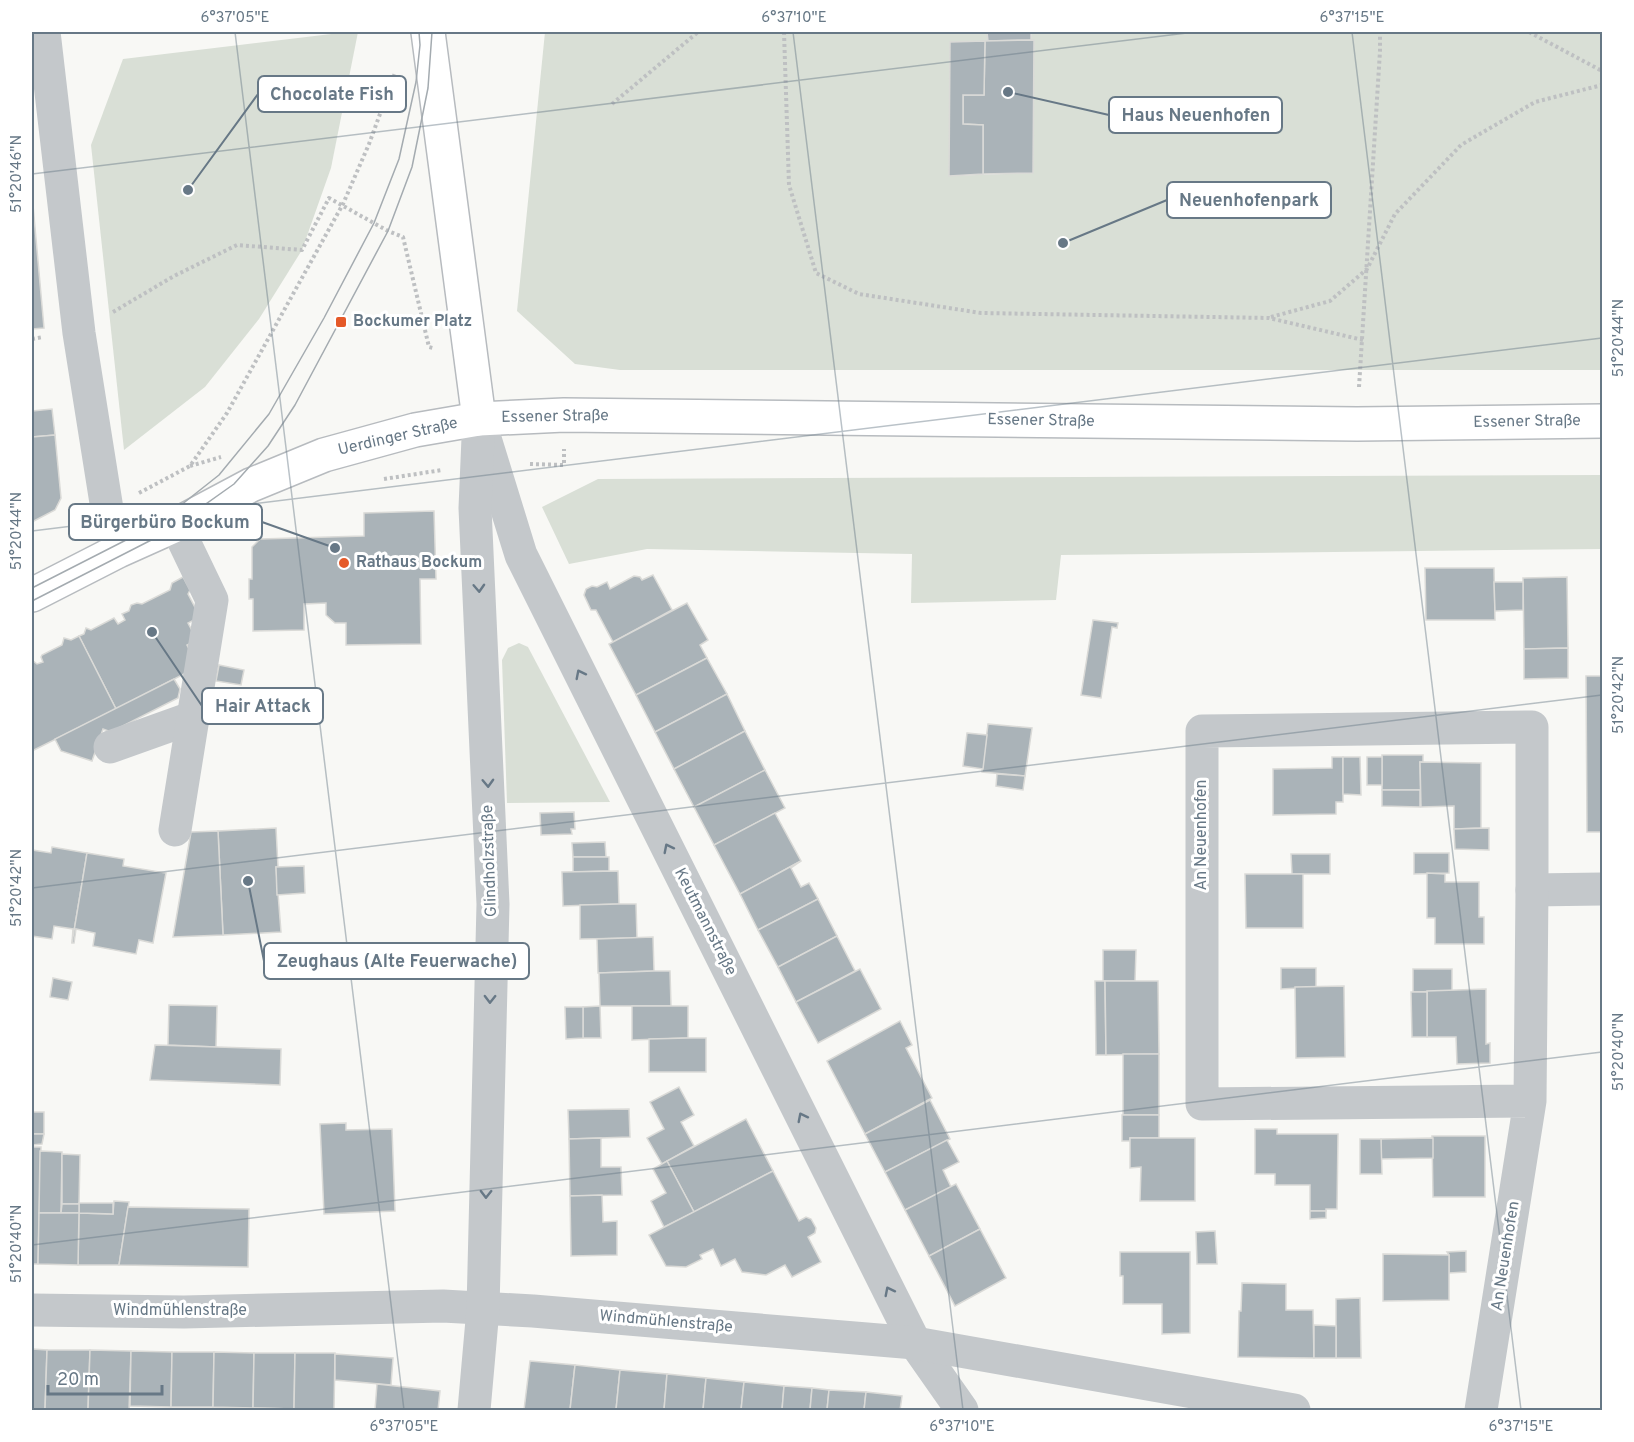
<svg xmlns="http://www.w3.org/2000/svg" width="1634" height="1442" viewBox="0 0 1634 1442" font-family="Overpass,sans-serif">
<style>
.green{fill:#d9dfd6}
.building{fill:#aab3b8;stroke:#dadad7;stroke-width:1.5}
.lines{fill:none;stroke-linecap:round;stroke-linejoin:round}
.major-casing{stroke:#b7bbbf;stroke-width:36}
.path{stroke:#bec0c2;stroke-width:4;stroke-dasharray:3 3;stroke-linecap:butt}
.minor{stroke:#c4c8cb;stroke-width:33}
.major{stroke:#fff;stroke-width:33}
.tram{stroke:#a4abb0;stroke-width:1.5}
.oneway{stroke:#677886}
.ticks{fill:none;stroke:#677886;stroke-width:1.5;stroke-opacity:0.45}
.poi-dot{fill:#e55928;stroke:#fff;stroke-width:2}
.labels{text-anchor:middle;dominant-baseline:central;stroke-width:6;stroke-linejoin:round;paint-order:stroke}
.poi-label{font-size:16px;font-weight:bold;fill:#677886;stroke:#fff;text-anchor:start}
.street-label{font-size:16px;fill:#677886;stroke:#fff}
.leader{fill:none;stroke:#677886;stroke-width:2}
.callout-dot{fill:#677886;stroke:#fff;stroke-width:2}
.callout{fill:#fff;stroke:#677886;stroke-width:2}
.callout-label{font-size:18px;text-anchor:middle;font-weight:bold;fill:#677886}
.neatline{fill:none;stroke:#677886;stroke-width:2}
.ticks-label{font-size:15px;text-anchor:middle;fill:#677886}
</style>
<rect width="100%" height="100%" fill="#f8f8f5"/>
<!-- green -->
<g class="green">
<polygon points="348,32 358,32 331,168 302,250 259,319 205,387 124,450 91,145 123,59"/>
<polygon points="545,32 987,32 988,41 950,42 949,176 1033,173 1034,41 1031,40 1032,32 1602,32 1602,370 620,370 575,364 517,311"/>
<polygon points="1602,475 1602,549 1061,555 1056,600 911,603 912,554 647,549 569,564 542,507 598,479"/>
<polygon points="519,643 528,647 610,802 507,803 502,660 508,648"/>
</g>
<!-- building -->
<g class="building">
<polygon points="987,32 1031,32 1031,40 988,41"/>
<polygon points="1034,40 1033,173 983,174 983,125 963,124 963,95 984,95 985,41"/>
<polygon points="985,41 984,95 963,95 963,124 983,125 983,174 949,176 950,42"/>
<polygon points="32,194 44,328 32,329"/>
<polygon points="52,409 55,435 32,437 32,411"/>
<polygon points="55,435 61,498 55,510 32,522 32,437"/>
<polygon points="434,511 436,579 420,579 421,644 346,645 346,623 335,623 326,615 326,603 304,604 304,630 253,631 253,599 249,599 249,579 252,579 252,547 260,539 364,536 364,513"/>
<polygon points="1425,568 1494,568 1495,620 1426,620"/>
<polygon points="653,575 672,610 613,642 596,610 591,610 584,595 586,589 592,586 597,587 607,582 610,589 634,576 640,577 642,580"/>
<polygon points="183,577 190,590 188,594 200,617 188,623 197,640 187,645 194,659 184,674 116,709 79,636 84,634 86,628 91,630 114,618 118,624 125,620 122,614 129,611 131,605 137,603 142,604 170,590 172,583"/>
<polygon points="1567,577 1568,648 1524,649 1523,578"/>
<polygon points="1494,582 1523,582 1523,610 1495,611"/>
<polygon points="687,603 708,640 700,645 707,658 636,695 609,644"/>
<polygon points="1093,620 1118,623 1117,628 1112,627 1101,698 1081,695"/>
<polygon points="79,636 116,709 32,751 32,660 37,664 43,662 41,657 42,655 62,645 64,638 71,640"/>
<polygon points="1568,648 1568,678 1524,679 1524,649"/>
<polygon points="707,658 727,694 655,732 636,695"/>
<polygon points="219,665 244,670 241,685 216,681"/>
<polygon points="1586,676 1602,676 1602,832 1587,832"/>
<polygon points="174,679 180,689 178,698 111,732 103,729 92,761 61,751 55,739"/>
<polygon points="727,694 745,731 674,769 655,732"/>
<polygon points="988,724 1032,728 1025,776 982,772"/>
<polygon points="745,731 765,770 694,807 674,769"/>
<polygon points="967,733 987,735 983,769 963,766"/>
<polygon points="1382,755 1423,755 1423,762 1420,762 1421,807 1420,790 1382,790"/>
<polygon points="1332,757 1343,757 1343,802 1336,802 1336,814 1273,815 1273,769 1332,768"/>
<polygon points="1343,757 1360,757 1361,795 1343,794"/>
<rect x="1367" y="757" width="15" height="28"/>
<polygon points="1420,762 1481,763 1481,828 1454,829 1454,806 1421,807"/>
<polygon points="765,770 785,808 714,845 694,807"/>
<polygon points="997,774 1025,776 1023,790 996,786"/>
<polygon points="1382,790 1420,790 1420,807 1382,806"/>
<polygon points="574,812 575,829 571,829 572,834 541,835 540,813"/>
<polygon points="775,813 801,861 740,894 714,845"/>
<polygon points="276,828 278,867 276,867 281,932 223,935 218,831"/>
<polygon points="1489,828 1489,850 1455,849 1454,829"/>
<polygon points="218,831 223,935 173,937 191,832"/>
<polygon points="605,842 606,857 573,857 572,843"/>
<polygon points="52,847 87,853 72,943 73,929 54,926 52,939 32,936 32,850 51,853"/>
<polygon points="87,853 124,859 123,866 166,873 153,943 139,940 136,954 93,946 95,933 76,929 74,943 72,943"/>
<polygon points="1414,853 1449,853 1449,873 1414,874"/>
<polygon points="1291,854 1330,854 1330,874 1292,874"/>
<polygon points="573,857 609,857 609,871 573,872"/>
<polygon points="801,861 791,868 801,887 809,883 818,899 758,930 740,894"/>
<polygon points="304,866 305,893 277,895 276,867"/>
<polygon points="618,871 619,904 563,906 562,872"/>
<polygon points="1427,873 1445,874 1445,882 1479,882 1479,917 1484,917 1484,944 1435,944 1435,918 1427,918"/>
<polygon points="1245,874 1303,874 1303,928 1246,928"/>
<polygon points="818,899 837,936 778,967 758,930"/>
<polygon points="619,904 636,904 637,938 580,939 580,905"/>
<polygon points="837,936 855,971 796,1002 778,967"/>
<polygon points="653,937 654,971 598,973 597,939"/>
<polygon points="1103,950 1136,950 1135,981 1103,981"/>
<polygon points="1281,968 1316,968 1316,987 1281,989"/>
<polygon points="860,969 881,1009 818,1043 796,1002"/>
<polygon points="1413,969 1452,969 1452,991 1413,992"/>
<polygon points="654,971 670,971 671,1006 600,1006 599,973"/>
<polygon points="53,978 72,982 68,1000 50,997"/>
<polygon points="1095,981 1105,981 1106,1055 1096,1055"/>
<polygon points="1105,981 1158,981 1159,1054 1106,1055"/>
<polygon points="1344,986 1345,1057 1296,1058 1295,987"/>
<polygon points="1486,989 1486,1044 1490,1043 1490,1063 1457,1064 1456,1037 1427,1037 1427,991"/>
<polygon points="1411,992 1427,992 1427,1037 1412,1037"/>
<polygon points="169,1005 217,1006 216,1047 168,1045"/>
<polygon points="600,1006 601,1038 583,1038 583,1007"/>
<polygon points="632,1006 688,1006 688,1038 632,1040"/>
<polygon points="565,1007 583,1007 583,1038 566,1039"/>
<polygon points="900,1021 912,1045 906,1048 932,1098 865,1134 827,1061"/>
<polygon points="688,1038 706,1038 706,1072 649,1072 649,1039"/>
<polygon points="155,1045 281,1049 280,1085 150,1080"/>
<rect x="1123" y="1054" width="36" height="61"/>
<polygon points="679,1087 694,1115 681,1122 694,1146 662,1164 647,1138 664,1129 650,1102"/>
<polygon points="930,1100 950,1139 885,1172 865,1134"/>
<polygon points="629,1109 630,1137 569,1139 568,1110"/>
<rect x="32" y="1112" width="12" height="22"/>
<polygon points="1122,1115 1159,1115 1159,1138 1130,1138 1130,1141 1122,1141"/>
<polygon points="746,1119 773,1171 694,1212 667,1161"/>
<polygon points="346,1123 346,1130 392,1129 395,1211 324,1214 320,1124"/>
<polygon points="1255,1129 1277,1129 1277,1134 1338,1134 1337,1209 1326,1209 1326,1211 1310,1211 1310,1185 1275,1185 1275,1174 1255,1174"/>
<polygon points="32,1134 44,1134 42,1144 32,1145"/>
<polygon points="1432,1136 1485,1136 1485,1197 1433,1197"/>
<polygon points="601,1138 601,1167 621,1167 622,1195 570,1196 569,1139"/>
<polygon points="1130,1138 1195,1138 1195,1201 1140,1201 1141,1167 1130,1168"/>
<polygon points="1433,1138 1433,1158 1381,1159 1381,1139"/>
<polygon points="1360,1139 1381,1139 1382,1174 1360,1174"/>
<polygon points="947,1140 959,1162 943,1170 951,1187 905,1210 885,1172"/>
<polygon points="32,1147 41,1147 38,1264 32,1264"/>
<polygon points="40,1151 62,1152 61,1213 39,1213"/>
<polygon points="62,1154 80,1155 79,1204 62,1204"/>
<polygon points="667,1161 694,1212 664,1227 651,1201 666,1193 653,1169"/>
<polygon points="773,1171 799,1221 806,1217 811,1219 816,1228 815,1233 808,1237 821,1262 792,1277 785,1265 766,1275 742,1272 735,1259 721,1266 713,1249 700,1255 702,1259 686,1267 666,1266 649,1235"/>
<polygon points="956,1184 980,1229 929,1256 905,1210"/>
<polygon points="602,1195 603,1222 617,1221 617,1255 571,1256 570,1196"/>
<polygon points="114,1201 129,1202 119,1265 78,1265 79,1213 113,1214"/>
<polygon points="79,1203 113,1203 113,1214 79,1213"/>
<polygon points="62,1204 79,1204 79,1213 61,1213"/>
<polygon points="128,1207 249,1209 248,1267 119,1265"/>
<polygon points="1310,1211 1326,1211 1326,1218 1310,1219"/>
<polygon points="39,1213 79,1213 78,1265 38,1264"/>
<polygon points="980,1229 1006,1278 955,1306 929,1256"/>
<polygon points="1215,1231 1217,1264 1197,1264 1196,1232"/>
<polygon points="1466,1251 1466,1272 1449,1273 1449,1255 1447,1252"/>
<polygon points="1120,1252 1190,1252 1190,1333 1162,1334 1162,1304 1123,1304 1123,1276 1120,1276"/>
<polygon points="1383,1254 1449,1255 1449,1300 1383,1301"/>
<polygon points="1242,1283 1286,1284 1286,1310 1313,1310 1314,1358 1238,1357 1239,1311 1241,1311"/>
<polygon points="1360,1298 1361,1358 1336,1358 1336,1299"/>
<polygon points="1314,1325 1336,1326 1336,1358 1314,1358"/>
<polygon points="32,1349 47,1350 45,1410 32,1410"/>
<polygon points="47,1350 90,1350 88,1410 45,1410"/>
<polygon points="90,1350 131,1351 129,1410 88,1410"/>
<polygon points="131,1351 172,1352 171,1407 130,1406"/>
<polygon points="172,1352 214,1352 213,1407 171,1407"/>
<polygon points="214,1352 254,1353 253,1408 213,1407"/>
<polygon points="254,1353 295,1353 294,1409 253,1408"/>
<polygon points="295,1353 335,1353 334,1409 294,1409"/>
<polygon points="335,1354 393,1358 391,1385 335,1380"/>
<polygon points="530,1361 575,1365 570,1410 524,1410"/>
<polygon points="575,1365 620,1370 616,1410 570,1410"/>
<polygon points="620,1370 667,1374 664,1410 616,1410"/>
<polygon points="667,1374 706,1378 703,1410 664,1410"/>
<polygon points="706,1378 744,1382 741,1410 703,1410"/>
<polygon points="744,1382 784,1386 782,1410 741,1410"/>
<polygon points="377,1384 440,1391 438,1410 375,1410"/>
<polygon points="784,1386 812,1388 810,1410 782,1410"/>
<polygon points="812,1388 829,1390 827,1410 810,1410"/>
<polygon points="829,1390 866,1392 864,1410 827,1410"/>
<polygon points="866,1392 902,1396 900,1410 864,1410"/>
<polygon points="253,1408 294,1409 294,1410 252,1410"/>
</g>
<g class="lines">
<defs>
<g id="major">
<polyline points="428,32 479,419"/>
<polyline points="32,595 118,551 176,525 251,485 324,455 415,430 479,419 564,415 1357,424 1602,421"/>
</g>
</defs>
<!-- major casing -->
<use href="#major" class="major-casing"/>
<!-- path -->
<g class="path">
<polyline points="784,32 789,185 816,273 859,294 981,313 1269,318 1363,340"/>
<polyline points="1529,32 1602,71"/>
<polyline points="612,104 698,32"/>
<polyline points="113,312 174,276 237,245 302,250 329,198 388,231 403,237 429,347 433,348"/>
<polyline points="1271,317 1330,301 1367,269 1395,214 1461,145 1535,102 1602,85"/>
<polyline points="32,339 43,337"/>
<polyline points="1359,387 1380,51 1380,32"/>
<polyline points="530,464 564,465 564,449"/>
<polyline points="190,466 221,457"/>
<polyline points="384,479 442,470"/>
<polyline points="139,493 190,466 227,413 343,204 369,144 395,73"/>
</g>
<!-- minor -->
<g class="minor">
<polyline points="44,32 79,333 107,509 118,551"/>
<polyline points="479,419 521,555 915,1343 962,1410"/>
<polyline points="110,747 194,717"/>
<polyline points="175,830 212,600 176,525"/>
<polyline points="1532,890 1602,889"/>
<polyline points="32,1310 184,1312 443,1306 533,1311 915,1343 1294,1410"/>
<polyline points="474,1410 483,1309 493,904 475,508 478,438"/>
<polyline points="1481,1410 1530,1101 1532,890 1532,727 1202,731 1202,1104 1530,1101"/>
</g>
<!-- major -->
<use href="#major" class="major"/>
<!-- tram -->
<g class="tram">
<polyline points="32,588 130,538 176,509 219,475 269,414 324,318 374,223 399,159 416,82 420,45 419,32"/>
<polyline points="32,601 165,533 234,484 268,446 295,405 388,231 412,167 428,88 432,32"/>
</g>
</g>
<!-- one-way arrows -->
<defs><path id="oneway-chevron" d="M-2-3.5L2.5 0L-2 3.5" fill="none" stroke-width="1.6" stroke-linecap="round" stroke-linejoin="round" transform="scale(1.5)"/></defs>
<g class="oneway">
<use href="#oneway-chevron" transform="translate(479 588) rotate(87)"/>
<use href="#oneway-chevron" transform="translate(580 674) rotate(-117)"/>
<use href="#oneway-chevron" transform="translate(488 783) rotate(88)"/>
<use href="#oneway-chevron" transform="translate(668 848) rotate(-117)"/>
<use href="#oneway-chevron" transform="translate(490 999) rotate(91)"/>
<use href="#oneway-chevron" transform="translate(802 1117) rotate(-117)"/>
<use href="#oneway-chevron" transform="translate(486 1194) rotate(91)"/>
<use href="#oneway-chevron" transform="translate(889 1291) rotate(-117)"/>
</g>
<!-- ticks -->
<path class="ticks" d="M 235,32 L 404,1410M 793,32 L 963,1410M 1352,32 L 1521,1410M 32,174 L 1195,32M 32,531 L 1602,338M 32,888 L 1602,695M 32,1245 L 1602,1052M 1587,1410 L 1602,1409"/>
<!-- markers -->
<g class="poi-dot">
<rect x="335" y="316" width="12" height="12" rx="3"/>
<circle cx="344" cy="563" r="6"/>
</g>
<g class="labels">
<!-- poi labels -->
<g class="poi-label">
<text x="353" y="322">Bockumer Platz</text>
<text x="356" y="563">Rathaus Bockum</text>
</g>
<!-- street labels -->
<g class="street-label">
<text transform="translate(555 417) rotate(-1)">Essener Straße</text>
<text transform="translate(1041 421) rotate(1)">Essener Straße</text>
<text transform="translate(1527 422) rotate(-1)">Essener Straße</text>
<text transform="translate(398 437) rotate(-13)">Uerdinger Straße</text>
<text transform="translate(1202 835) rotate(-90)">An Neuenhofen</text>
<text transform="translate(490 861) rotate(-92)">Glindholzstraße</text>
<text transform="translate(705 922) rotate(63)">Keutmannstraße</text>
<text transform="translate(1506 1256) rotate(-81)">An Neuenhofen</text>
<text x="180" y="1311">Windmühlenstraße</text>
<text transform="translate(666 1322) rotate(5)">Windmühlenstraße</text>
</g>
</g>
<!-- callouts -->
<path class="leader" d="M188 190L258 94M1008 92L1109 115M1063 243L1167 200M335 548L262 522M152 632L202 706M248 881L264 961"/>
<g class="callout-dot">
<circle cx="188" cy="190" r="6"/>
<circle cx="1008" cy="92" r="6"/>
<circle cx="1063" cy="243" r="6"/>
<circle cx="335" cy="548" r="6"/>
<circle cx="152" cy="632" r="6"/>
<circle cx="248" cy="881" r="6"/>
</g>
<g class="callout">
<rect x="258" y="76" width="148" height="36" rx="6"/>
<rect x="1109" y="97" width="173" height="36" rx="6"/>
<rect x="1167" y="182" width="164" height="36" rx="6"/>
<rect x="69" y="504" width="193" height="36" rx="6"/>
<rect x="202" y="688" width="121" height="36" rx="6"/>
<rect x="264" y="943" width="265" height="36" rx="6"/>
</g>
<g class="callout-label">
<text x="332" y="100">Chocolate Fish</text>
<text x="1196" y="121">Haus Neuenhofen</text>
<text x="1249" y="206">Neuenhofenpark</text>
<text x="165" y="528">Bürgerbüro Bockum</text>
<text x="263" y="712">Hair Attack</text>
<text x="397" y="967">Zeughaus (Alte Feuerwache)</text>
</g>
<!-- border -->
<rect width="1634" height="1442" fill="none" stroke="#ffffff" stroke-width="66"/>
<!-- scale -->
<path d="M48 1385v9h114v-9" fill="none" stroke="#677886" stroke-width="3"/>
<text x="57" y="1385" font-size="18" fill="#677886" stroke="#ffffff" stroke-width="4.5" paint-order="stroke">20 m</text>
<rect x="33" y="33" width="1568" height="1376" class="neatline"/>
<g class="ticks-label">
<text x="235" y="22">6°37'05"E</text>
<text x="794" y="22">6°37'10"E</text>
<text x="1352" y="22">6°37'15"E</text>
<text transform="translate(16 174) rotate(-90)" y="5">51°20'46"N</text>
<text transform="translate(1618 338) rotate(-90)" y="5">51°20'44"N</text>
<text transform="translate(16 531) rotate(-90)" y="5">51°20'44"N</text>
<text transform="translate(1618 695) rotate(-90)" y="5">51°20'42"N</text>
<text transform="translate(16 888) rotate(-90)" y="5">51°20'42"N</text>
<text transform="translate(1618 1052) rotate(-90)" y="5">51°20'40"N</text>
<text transform="translate(16 1244) rotate(-90)" y="5">51°20'40"N</text>
<text x="404" y="1431">6°37'05"E</text>
<text x="962" y="1431">6°37'10"E</text>
<text x="1521" y="1431">6°37'15"E</text>
</g>
</svg>
